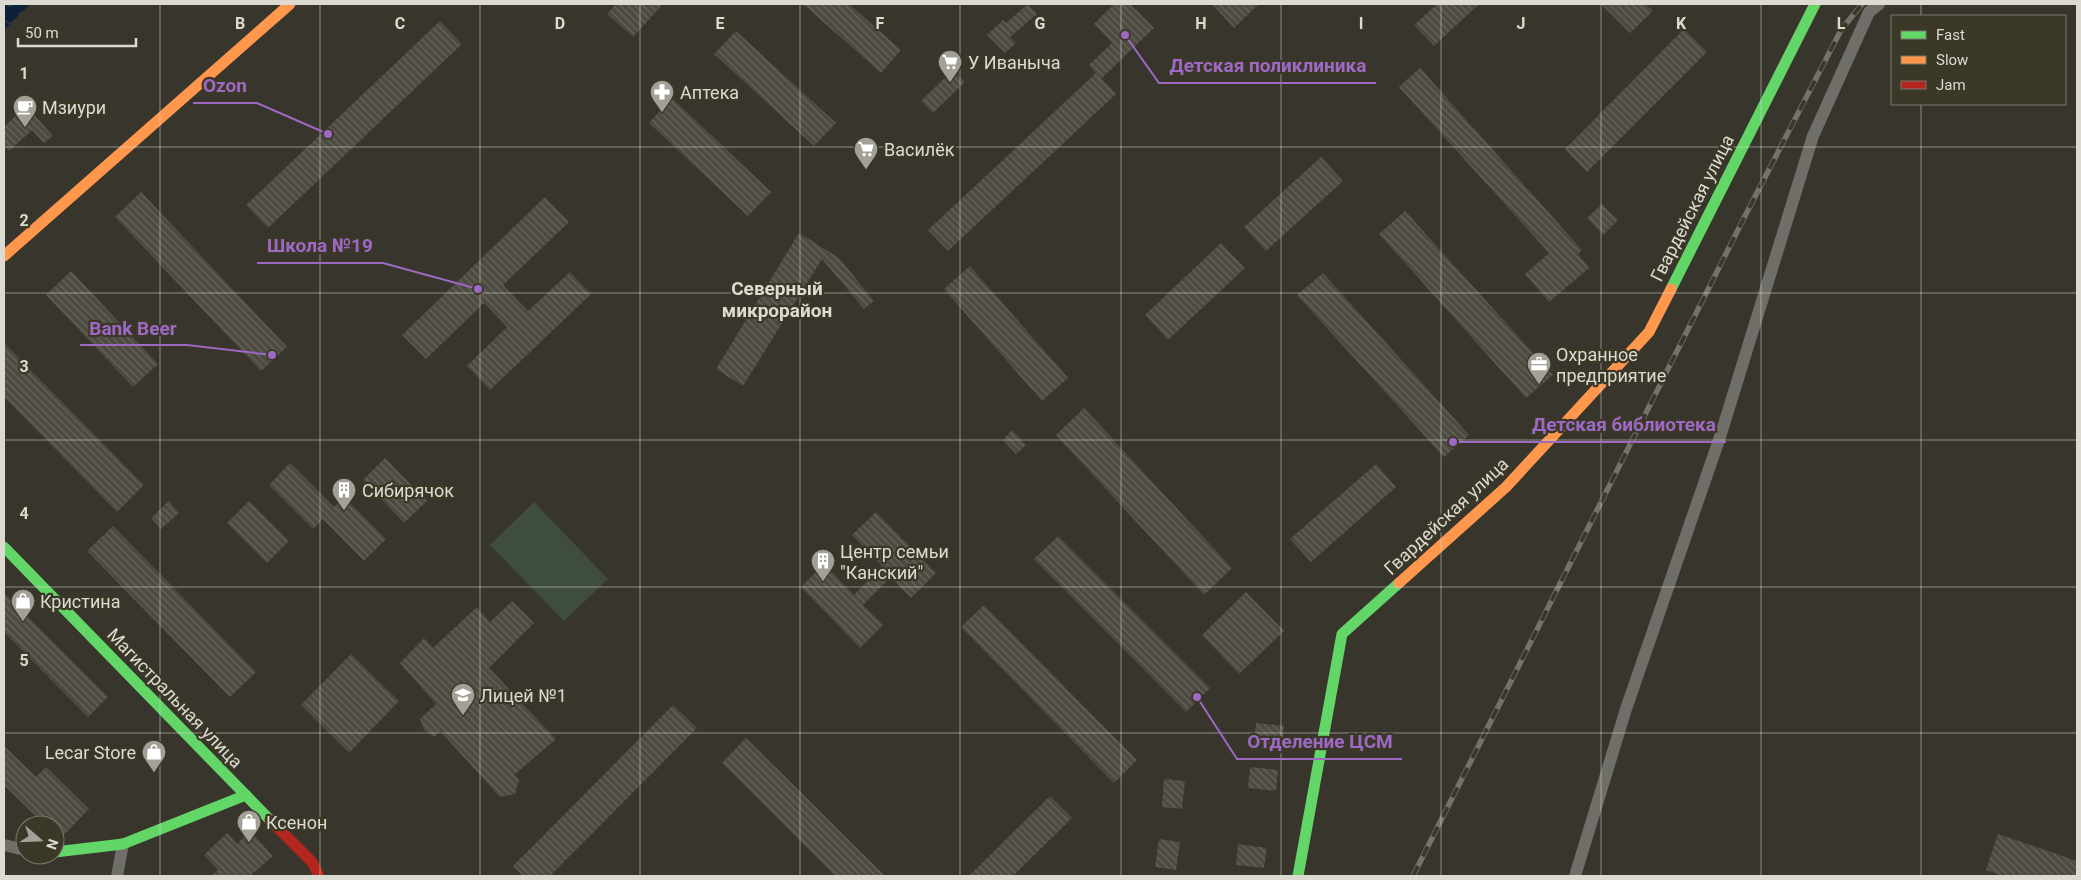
<svg xmlns="http://www.w3.org/2000/svg" width="2081" height="880" viewBox="0 0 2081 880" font-family="Roboto,sans-serif">
<style>
.pitch{fill:#3f4d3e}
.water{fill:url(#water-ripples)}
.building{fill:url(#building-back-hatch)}
.lines{fill:none;stroke-linecap:round;stroke-linejoin:round}
.street{stroke:#6f6e68;stroke-width:12}
.fast{stroke:#63d668;stroke-width:11}
.slow{stroke:#ff974d;stroke-width:11}
.jam{stroke:#b3261e;stroke-width:11}
.rail-casing{stroke:#73726d;stroke-width:5.5}
.rail{stroke:#3b3828;stroke-width:4;stroke-dasharray:11;stroke-linecap:butt}
.grid{fill:none;stroke:#dddbd1;stroke-width:1;stroke-opacity:0.55}
.labels{text-anchor:middle;dominant-baseline:central;stroke-width:4.5;stroke-linejoin:round;paint-order:stroke}
.poi-label{font-size:18px;fill:#dddbd1;stroke:#3b3828;text-anchor:start}
.street-label{font-size:18px;fill:#dddbd1;stroke:#3b3828}
.neighbourhood-label{font-size:19px;font-weight:bold;fill:#dddbd1;stroke:#3b3828}
.grid-label{font-size:16px;text-anchor:middle;font-weight:bold;fill:#dddbd1;stroke:#3b3828;stroke-width:4.5;stroke-linejoin:round;paint-order:stroke}
.leader{fill:none;stroke:#9d69c5;stroke-width:2}
.callout-dot{fill:#9d69c5;stroke:#3b3828;stroke-width:2}
.callout-label{font-size:19px;text-anchor:middle;font-weight:bold;fill:#9d69c5;stroke:#3b3828;stroke-width:4.5;stroke-linejoin:round;paint-order:stroke}
</style>
<defs>
<pattern id="water-ripples" width="26" height="14" patternUnits="userSpaceOnUse" patternTransform="scale(1.25)"><rect width="26" height="14" fill="#0c2137"/><path d="M2 4q2-2 4 0t4 0M15 11q2-2 4 0t4 0" fill="none" stroke="#2f4153"/></pattern>
<pattern id="building-back-hatch" width="6" height="6" patternUnits="userSpaceOnUse" patternTransform="scale(1.25)"><rect width="6" height="6" fill="#4d4a42"/><path d="M-1 5l2 2M0 0l6 6M5-1l2 2" fill="none" stroke="#66645c"/></pattern>
</defs>
<rect width="100%" height="100%" fill="#37352c"/>
<!-- pitch -->
<polygon class="pitch" points="534,502 608,579 564,621 490,545"/>
<!-- water -->
<polygon class="water" points="4,4 30,4 4,30"/>
<!-- building -->
<g class="building">
<polygon points="616,4 663,4 633,37 607,14"/>
<polygon points="803,4 849,4 901,50 881,73"/>
<polygon points="1028,4 1037,14 1010,37 1016,43 1005,53 987,35 1003,20 1006,23"/>
<polygon points="1114,4 1130,4 1154,28 1102,78 1100,77 1116,94 948,251 928,230 1096,73 1089,65 1112,43 1094,24"/>
<polygon points="1212,4 1259,4 1234,28"/>
<polygon points="1437,4 1479,4 1434,46 1414,25"/>
<polygon points="1601,4 1645,4 1653,11 1630,33"/>
<polygon points="440,21 462,44 268,228 246,205"/>
<polygon points="1684,29 1707,52 1587,172 1565,149"/>
<polygon points="736,31 836,123 814,146 714,54"/>
<polygon points="1420,68 1582,250 1578,254 1589,268 1549,302 1525,274 1549,253 1399,87"/>
<polygon points="953,70 965,82 933,113 921,101"/>
<polygon points="672,98 771,192 748,216 649,123"/>
<polygon points="26,106 53,136 44,143 32,130 9,151 4,145 4,127"/>
<polygon points="1321,157 1343,181 1266,251 1244,227"/>
<polygon points="141,192 287,347 261,371 115,217"/>
<polygon points="545,197 569,222 503,285 528,311 570,272 591,294 490,390 467,366 507,327 484,303 426,359 402,335"/>
<polygon points="1602,204 1618,220 1603,235 1587,218"/>
<polygon points="1405,211 1553,375 1526,398 1379,234"/>
<polygon points="799,233 839,258 874,301 864,309 822,259 743,386 716,369"/>
<polygon points="1221,243 1245,268 1168,340 1145,315"/>
<polygon points="970,266 1068,378 1042,401 944,289"/>
<polygon points="71,271 158,364 133,387 46,295"/>
<polygon points="1323,273 1469,435 1444,457 1297,295"/>
<polygon points="4,343 144,485 117,512 4,397"/>
<polygon points="1084,408 1232,568 1204,595 1056,435"/>
<polygon points="1012,430 1026,445 1016,454 1003,440"/>
<polygon points="385,458 427,501 404,523 363,480"/>
<polygon points="290,463 334,507 344,497 386,539 364,561 323,519 313,529 269,485"/>
<polygon points="1376,464 1396,487 1311,562 1290,539"/>
<polygon points="169,501 179,513 161,529 151,518"/>
<polygon points="249,501 289,541 267,563 227,523"/>
<polygon points="876,512 936,573 911,598 891,577 863,605 883,625 860,648 801,587 824,564 854,595 882,566 852,535"/>
<polygon points="113,526 256,672 230,697 87,551"/>
<polygon points="1058,536 1210,688 1186,712 1034,559"/>
<polygon points="1246,592 1284,631 1239,674 1202,635"/>
<polygon points="4,593 108,697 88,717 4,632"/>
<polygon points="512,601 534,623 489,668 556,739 514,775 519,780 515,794 500,797 440,731 434,737 424,730 420,719 436,704 400,663 424,638 433,648 477,607 490,622"/>
<polygon points="984,605 1137,760 1114,783 961,627"/>
<polygon points="351,654 399,701 349,753 301,705"/>
<polygon points="673,705 697,728 550,876 523,876 513,866"/>
<polygon points="1256,723 1284,726 1282,747 1254,743"/>
<polygon points="746,738 885,876 835,876 722,763"/>
<polygon points="4,746 36,777 46,767 89,809 58,841 55,841 55,825 45,825 4,785"/>
<polygon points="1250,767 1278,770 1276,791 1248,788"/>
<polygon points="1164,779 1185,781 1182,809 1162,807"/>
<polygon points="1050,796 1072,818 1013,876 969,876"/>
<polygon points="250,831 273,856 250,876 211,876 218,870 204,855 227,833 237,844"/>
<polygon points="1998,834 2077,861 2077,876 2003,876 1986,870"/>
<polygon points="1159,839 1180,842 1176,870 1155,867"/>
<polygon points="1238,844 1267,848 1264,868 1236,865"/>
</g>
<g class="lines">
<!-- street -->
<g class="street">
<polyline points="4,845 25,850"/>
<polyline points="117,876 123,844"/>
<polyline points="1575,876 1626,709 1720,437 1813,136 1869,12 1879,4"/>
</g>
<!-- fast -->
<g class="fast">
<polyline points="1671,289 1815,4"/>
<polyline points="4,547 270,820"/>
<polyline points="55,852 123,844 246,795"/>
<polyline points="1298,876 1342,634 1399,583"/>
</g>
<!-- slow -->
<g class="slow">
<polyline points="4,256 290,4"/>
<polyline points="1399,583 1506,487 1649,332 1671,289"/>
</g>
<!-- jam -->
<polyline class="jam" points="270,820 312,862 319,876"/>
<defs>
<polyline id="rail" points="1413,876 1745,216 1841,30 1862,4"/>
</defs>
<!-- rail casing -->
<use href="#rail" class="rail-casing"/>
<!-- rail -->
<use href="#rail" class="rail"/>
</g>
<!-- grid -->
<path class="grid" d="M 160,4 L 160,876M 320,4 L 320,876M 480,4 L 480,876M 640,4 L 640,876M 800,4 L 800,876M 960,4 L 960,876M 1121,4 L 1121,876M 1281,4 L 1281,876M 1441,4 L 1441,876M 1601,4 L 1601,876M 1761,4 L 1761,876M 1921,4 L 1921,16M 1921,104 L 1921,876M 4,147 L 2077,147M 4,293 L 2077,293M 4,440 L 2077,440M 4,587 L 2077,587M 4,733 L 2077,733"/>
<!-- icons -->
<defs>
<symbol id="supermarket-pin" viewBox="-11 -11 22 30"><path d="M0 17L-7.5 6A9.5 9.5 0 1 1 7.5 6Z" fill="#a3a197" stroke="#3b3828"/><path d="M-6-5.5h2.5l.6 2H6L4.5 2H-2.5L-4.4-4H-6ZM-1.5 3.2a1.3 1.3 0 1 0 .1 0ZM3 3.2a1.3 1.3 0 1 0 .1 0Z" fill="#fff"/></symbol>
<symbol id="pharmacy-pin" viewBox="-11 -11 22 30"><path d="M0 17L-7.5 6A9.5 9.5 0 1 1 7.5 6Z" fill="#a3a197" stroke="#3b3828"/><path d="M-2-6h4v4h4v4h-4v4h-4v-4h-4v-4h4Z" fill="#fff"/></symbol>
<symbol id="cafe-pin" viewBox="-11 -11 22 30"><path d="M0 17L-7.5 6A9.5 9.5 0 1 1 7.5 6Z" fill="#a3a197" stroke="#3b3828"/><path d="M-5.5-4.5H6V0H3Q3 3.5 0 3.5H-2.5Q-5.5 3.5-5.5 0ZM3-3.2v2h1.7v-2ZM-6 4.5H4V6H-6Z" fill="#fff"/></symbol>
<symbol id="office-pin" viewBox="-11 -11 22 30"><path d="M0 17L-7.5 6A9.5 9.5 0 1 1 7.5 6Z" fill="#a3a197" stroke="#3b3828"/><path d="M-6-3h4V-5.5h4V-3h4V5H-6ZM-1-4.5V-3h2v-1.5ZM-6 0V1H6V0Z" fill="#fff"/></symbol>
<symbol id="building-pin" viewBox="-11 -11 22 30"><path d="M0 17L-7.5 6A9.5 9.5 0 1 1 7.5 6Z" fill="#a3a197" stroke="#3b3828"/><path d="M-4-6H4V6H1V3H-1V6H-4ZM-2.5-4.3h1.7v1.8h-1.7ZM.8-4.3h1.7v1.8H.8ZM-2.5-1h1.7V.8h-1.7ZM.8-1h1.7V.8H.8Z" fill="#fff"/></symbol>
<symbol id="shop-pin" viewBox="-11 -11 22 30"><path d="M0 17L-7.5 6A9.5 9.5 0 1 1 7.5 6Z" fill="#a3a197" stroke="#3b3828"/><path d="M-5-2.5h2.3a2.7 3.5 0 0 1 5.4 0H5L5.5 6h-11ZM-1.5-2.5h3a1.5 2.3 0 0 0-3 0Z" fill="#fff"/></symbol>
<symbol id="school-pin" viewBox="-11 -11 22 30"><path d="M0 17L-7.5 6A9.5 9.5 0 1 1 7.5 6Z" fill="#a3a197" stroke="#3b3828"/><path d="M0-5L7-2L0 1L-7-2ZM-4 1L0 2.5L4 1V4Q0 6-4 4Z" fill="#fff"/></symbol>
</defs>
<g fill-rule="evenodd">
<use href="#supermarket-pin" x="936" y="48" width="28" height="38"/>
<use href="#pharmacy-pin" x="648" y="78" width="28" height="38"/>
<use href="#cafe-pin" x="11" y="93" width="28" height="38"/>
<use href="#supermarket-pin" x="852" y="135" width="28" height="38"/>
<use href="#office-pin" x="1525" y="350" width="28" height="38"/>
<use href="#building-pin" x="330" y="476" width="28" height="38"/>
<use href="#building-pin" x="809" y="547" width="28" height="38"/>
<use href="#shop-pin" x="9" y="587" width="28" height="38"/>
<use href="#school-pin" x="449" y="681" width="28" height="38"/>
<use href="#shop-pin" x="140" y="738" width="28" height="38"/>
<use href="#shop-pin" x="235" y="808" width="28" height="38"/>
</g>
<g class="labels">
<!-- poi labels -->
<g class="poi-label">
<text x="968" y="62">У Иваныча</text>
<text x="680" y="92">Аптека</text>
<text x="42" y="107">Мзиури</text>
<text x="884" y="149">Василёк</text>
<text x="1556" y="354">Охранное<tspan x="1556" dy="21">предприятие</tspan></text>
<text x="362" y="490">Сибирячок</text>
<text x="840" y="551">Центр семьи<tspan x="840" dy="21">"Канский"</tspan></text>
<text x="40" y="601">Кристина</text>
<text x="480" y="695">Лицей №1</text>
<text x="136" y="752" text-anchor="end">Lecar Store</text>
<text x="266" y="822">Ксенон</text>
</g>
<!-- street labels -->
<g class="street-label">
<text transform="translate(1692 208) rotate(-63)">Гвардейская улица</text>
<text transform="translate(1446 516) rotate(-43)">Гвардейская улица</text>
<text transform="translate(175 698) rotate(46)">Магистральная улица</text>
</g>
<!-- neighbourhood labels -->
<g class="neighbourhood-label">
<text x="777" y="288">Северный<tspan x="777" dy="22">микрорайон</tspan></text>
</g>
</g>
<g class="grid-label">
<text x="240" y="29">B</text>
<text x="400" y="29">C</text>
<text x="560" y="29">D</text>
<text x="720" y="29">E</text>
<text x="880" y="29">F</text>
<text x="1040" y="29">G</text>
<text x="1201" y="29">H</text>
<text x="1361" y="29">I</text>
<text x="1521" y="29">J</text>
<text x="1681" y="29">K</text>
<text x="1841" y="29">L</text>
<text x="24" y="79">1</text>
<text x="24" y="226">2</text>
<text x="24" y="372">3</text>
<text x="24" y="519">4</text>
<text x="24" y="666">5</text>
</g>
<!-- callouts -->
<path class="leader" d="M1125 35L1159 83H1376M328 134L257 103H193M478 289L383 263H257M272 355L187 345H80M1453 442L1522 442H1726M1197 697L1237 759H1402"/>
<g class="callout-dot">
<circle cx="1125" cy="35" r="5"/>
<circle cx="328" cy="134" r="5"/>
<circle cx="478" cy="289" r="5"/>
<circle cx="272" cy="355" r="5"/>
<circle cx="1453" cy="442" r="5"/>
<circle cx="1197" cy="697" r="5"/>
</g>
<g class="callout-label">
<text x="1268" y="72">Детская поликлиника</text>
<text x="225" y="92">Ozon</text>
<text x="320" y="252">Школа №19</text>
<text x="133" y="335">Bank Beer</text>
<text x="1624" y="431">Детская библиотека</text>
<text x="1320" y="748">Отделение ЦСМ</text>
</g>
<!-- border -->
<rect width="2081" height="880" fill="none" stroke="#dddbd1" stroke-width="10"/>
<!-- legend -->
<rect x="1891" y="15" width="175" height="90" fill="#3b3828" stroke="#7c796c"/>
<rect x="1901" y="31" width="25" height="8" fill="#63d668" stroke="#7c796c"/>
<text x="1936" y="40" font-size="15" fill="#dddbd1">Fast</text>
<rect x="1901" y="56" width="25" height="8" fill="#ff974d" stroke="#7c796c"/>
<text x="1936" y="65" font-size="15" fill="#dddbd1">Slow</text>
<rect x="1901" y="81" width="25" height="8" fill="#b3261e" stroke="#7c796c"/>
<text x="1936" y="90" font-size="15" fill="#dddbd1">Jam</text>
<!-- north arrow -->
<g transform="translate(40 840) rotate(109)"><circle r="24" fill="#3b3828" stroke="#7c796c"/>
<path d="M0-4L9 19L0 12L-9 19Z" fill="#a3a197"/>
<text y="-8" font-size="14" font-weight="bold" text-anchor="middle" fill="#dddbd1">N</text>
</g>
<!-- scale -->
<path d="M18 38v8h118v-8" fill="none" stroke="#dddbd1" stroke-width="2.5"/>
<text x="25" y="38" font-size="15" fill="#dddbd1" stroke="#3b3828" stroke-width="4" paint-order="stroke">50 m</text>
</svg>
